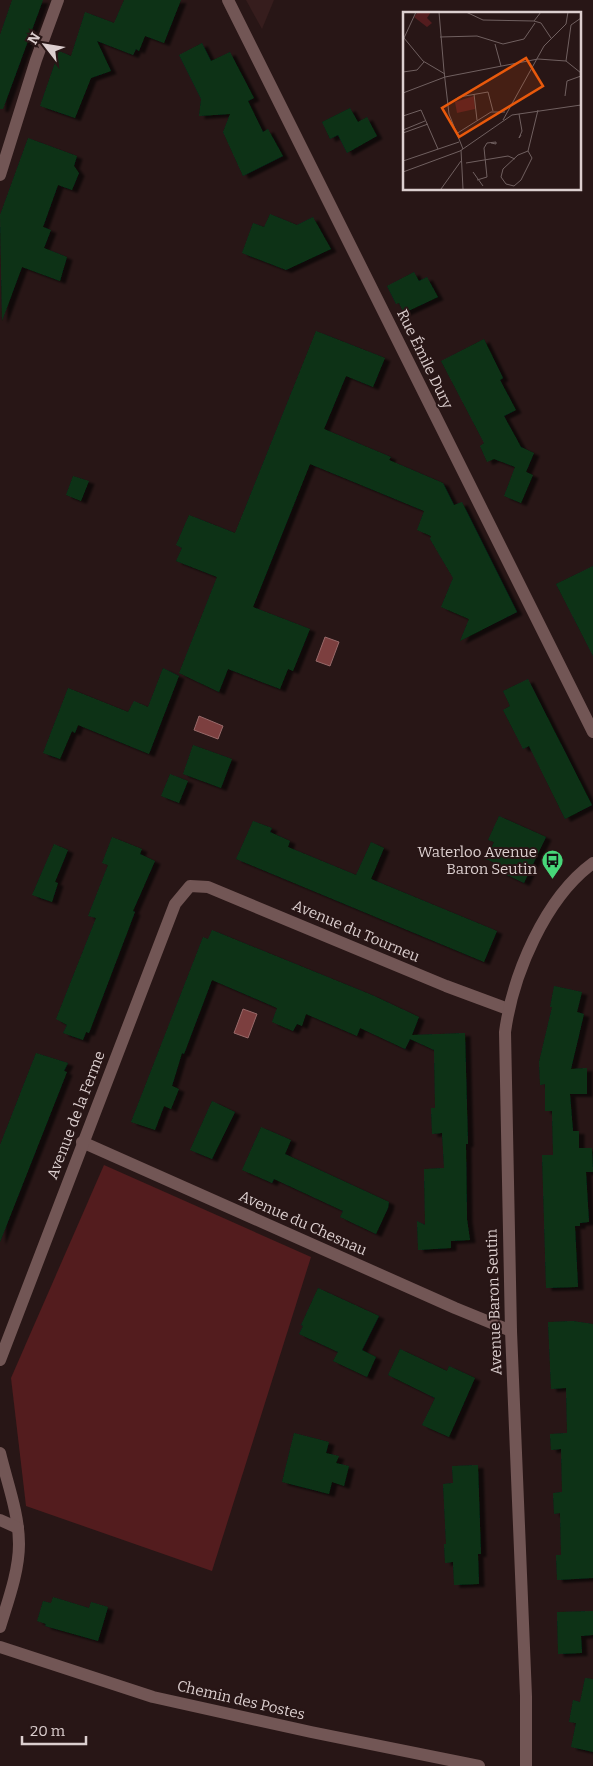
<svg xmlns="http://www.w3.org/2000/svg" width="593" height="1766" viewBox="0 0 593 1766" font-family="Bitter,serif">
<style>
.built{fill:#361d1d}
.green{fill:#531c1e}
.water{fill:#7c3f3f;stroke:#996a6a}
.building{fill:#093318;filter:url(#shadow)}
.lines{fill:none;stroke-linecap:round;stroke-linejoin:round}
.minor{stroke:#725655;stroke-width:12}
.labels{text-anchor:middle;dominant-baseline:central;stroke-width:4;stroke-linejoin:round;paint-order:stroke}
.street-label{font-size:15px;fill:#dccfcf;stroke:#281616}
.poi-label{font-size:15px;fill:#dccfcf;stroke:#281616;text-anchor:end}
.inset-road{fill:none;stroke:#706060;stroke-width:1}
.view{fill:#e8590c;fill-opacity:0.15;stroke:#e8590c;stroke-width:2.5}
.inset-edge{fill:none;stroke:#dccfcf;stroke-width:2.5}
</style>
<defs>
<filter id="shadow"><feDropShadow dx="5.5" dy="3" stdDeviation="1" flood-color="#0009"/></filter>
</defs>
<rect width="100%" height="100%" fill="#281616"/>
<!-- built -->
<polygon class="built" points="246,0 274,0 262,29"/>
<!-- green -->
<polygon class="green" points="104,1165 311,1257 212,1571 26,1506 11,1378"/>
<!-- water -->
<g class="water">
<polygon points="325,637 339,642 330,666 316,661"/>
<polygon points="199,716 223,726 218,739 194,730"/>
<polygon points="243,1009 257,1014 248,1038 234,1033"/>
</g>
<!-- building -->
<g class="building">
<polygon points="12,0 43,0 3,109 0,109 0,35"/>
<polygon points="124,0 181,0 164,43 145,36 139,51 136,49 133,55 97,41 111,71 91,78 75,118 40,106 59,51 71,56 85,12 114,23"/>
<polygon points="202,43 211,61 230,52 254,98 248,101 263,132 268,129 283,156 243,176 223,132 230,114 199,116 201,99 179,55"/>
<polygon points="350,108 358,122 367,117 377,136 347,153 338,135 330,139 322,122"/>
<polygon points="28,138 77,156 74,166 79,173 72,190 58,185 43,227 51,230 44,248 67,257 60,281 22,267 2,321 0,215"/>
<polygon points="270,214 297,225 313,217 331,249 286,270 242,253 253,223 264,227"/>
<polygon points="414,272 419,281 427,277 438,297 404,313 399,303 396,304 387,286"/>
<polygon points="316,331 385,358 373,387 346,376 324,429 391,457 389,460 443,483 454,505 462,502 517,612 460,641 469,619 441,607 453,578 430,539 431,536 417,530 424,511 310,464 253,607 310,629 293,671 288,669 280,689 228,669 219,692 179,673 217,577 176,561 182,548 176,545 189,515 235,533"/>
<polygon points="484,339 503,378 500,380 516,410 504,416 521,447 534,453 526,472 533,475 521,503 504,496 515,467 494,459 487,462 480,446 484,443 441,361"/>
<polygon points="73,476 89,481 81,501 66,495"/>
<polygon points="593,566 593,656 556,584"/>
<polygon points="163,668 179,676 149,754 78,725 75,733 72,731 60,759 43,753 68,688 128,712 134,701 148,707"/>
<polygon points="528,679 592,805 565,819 529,746 523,749 503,710 510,706 503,691"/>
<polygon points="193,745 232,759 221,788 183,774"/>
<polygon points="170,774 188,781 179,803 161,796"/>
<polygon points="499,816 546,837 524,883 492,868 495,863 486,859 494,842 488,840"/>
<polygon points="253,821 272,828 270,832 290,841 288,847 356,875 371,842 384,848 371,879 497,931 484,962 236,859"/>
<polygon points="112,837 142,849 140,854 155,861 133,911 135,912 89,1033 86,1032 83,1040 63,1033 67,1025 56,1019 96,918 88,916 108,865 102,863"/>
<polygon points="54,844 68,850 55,882 58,883 52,902 32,895"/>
<polygon points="212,930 372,995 419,1017 412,1035 465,1033 468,1144 466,1144 467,1219 470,1240 451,1241 451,1248 418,1250 417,1221 425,1225 424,1169 444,1168 442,1133 432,1134 431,1108 435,1108 434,1050 410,1039 405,1049 360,1028 357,1036 306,1014 302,1026 297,1024 293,1031 272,1022 277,1008 212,980 184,1054 182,1053 172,1086 179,1089 171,1109 164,1106 155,1130 131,1122 203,937 208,939"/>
<polygon points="554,986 582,992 577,1012 584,1014 571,1069 587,1068 587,1094 570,1094 573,1131 579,1131 579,1148 592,1148 593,1172 586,1172 589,1222 580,1223 580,1226 575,1226 578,1287 546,1288 542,1155 553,1155 552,1111 545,1111 545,1084 540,1085 539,1062 552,1007 550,1007"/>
<polygon points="36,1053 68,1063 64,1071 67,1072 0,1242 0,1145"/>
<polygon points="212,1101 235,1112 212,1159 190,1150"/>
<polygon points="261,1127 291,1140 285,1154 389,1202 388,1208 376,1234 340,1217 343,1211 274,1179 272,1183 242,1170"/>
<polygon points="318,1288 379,1316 362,1350 376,1357 367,1377 333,1361 338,1352 299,1334 303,1326 301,1325"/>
<polygon points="573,1321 593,1324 593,1578 557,1580 556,1555 561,1555 560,1513 554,1514 553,1493 562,1492 561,1449 551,1450 550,1434 567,1433 566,1388 551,1389 548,1322"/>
<polygon points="400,1349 447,1371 449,1366 475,1378 449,1437 422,1425 435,1398 388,1375"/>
<polygon points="294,1433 329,1442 326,1453 339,1456 336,1463 349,1466 344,1486 332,1482 329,1494 282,1482"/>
<polygon points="478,1465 481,1554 478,1554 479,1584 454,1585 453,1562 445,1563 444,1544 446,1544 443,1484 453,1483 452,1466"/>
<polygon points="53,1597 89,1608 91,1602 108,1607 98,1641 45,1626 46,1624 37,1621 43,1601 51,1603"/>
<polygon points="593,1611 593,1635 581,1636 582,1653 558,1654 557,1612"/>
<polygon points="585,1678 593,1679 593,1752 571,1747 576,1723 569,1722 573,1700 580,1702"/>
</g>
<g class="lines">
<!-- minor -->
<g class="minor">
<polyline points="228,0 593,732"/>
<polyline points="0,175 36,60 58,0"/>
<polyline points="82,1142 455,1308 511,1331"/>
<polyline points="0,1360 175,904 190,886 208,887 446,986 508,1009"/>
<path d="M 0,1453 C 7,1482 19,1514 19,1544 C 19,1571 8,1601 0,1627"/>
<polyline points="0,1520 18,1528"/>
<polyline points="0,1647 153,1697 311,1732 479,1766"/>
<path d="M 526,1766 L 526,1696 L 511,1331 L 505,1032 C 513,974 545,898 593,863"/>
</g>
</g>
<!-- icons -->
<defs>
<symbol id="bus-pin" viewBox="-11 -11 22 30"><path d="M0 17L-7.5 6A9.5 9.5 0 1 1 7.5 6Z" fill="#47d779" stroke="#281616"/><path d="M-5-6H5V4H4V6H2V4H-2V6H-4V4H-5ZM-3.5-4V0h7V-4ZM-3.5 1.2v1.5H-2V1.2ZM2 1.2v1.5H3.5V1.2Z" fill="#111"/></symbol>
</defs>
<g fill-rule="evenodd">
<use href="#bus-pin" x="540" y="848" width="25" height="34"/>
</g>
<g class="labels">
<!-- street labels -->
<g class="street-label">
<text transform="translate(425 359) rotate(64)">Rue Émile Dury</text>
<text transform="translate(356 931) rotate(23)">Avenue du Tourneu</text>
<text transform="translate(76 1115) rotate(-69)">Avenue de la Ferme</text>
<text transform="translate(303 1223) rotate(24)">Avenue du Chesnau</text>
<text transform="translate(494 1302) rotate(-92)">Avenue Baron Seutin</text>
<text transform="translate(241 1700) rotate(13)">Chemin des Postes</text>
</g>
<!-- poi labels -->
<g class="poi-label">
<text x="537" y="852">Waterloo Avenue<tspan x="537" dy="17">Baron Seutin</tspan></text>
</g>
</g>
<!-- overview -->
<g transform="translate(403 12)">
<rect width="178" height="178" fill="#281616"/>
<path d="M 15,0 L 28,0 L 24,6 L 29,11 L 24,15 L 11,5 ZM 71,84 L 72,97 L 54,101 L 52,90 Z" fill="#531c1e"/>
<path class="inset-road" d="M 36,0 L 41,59M 63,0 L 80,8 L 131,9M 138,0 L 131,9 L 138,11 L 148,26M 37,25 L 74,24 L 100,32 L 121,27 L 132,11M 1,26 L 20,49 L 42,62M 1,26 L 13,0M 92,32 L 98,54M 163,49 L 168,13 L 178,6M 41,59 L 46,102 L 60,137M 0,60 L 14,58 L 21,50M 0,81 L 42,65 L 135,47 L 163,49 L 178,61M 71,82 L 74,108M 162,84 L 164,69 L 178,64M 44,93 L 56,85 L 85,80 L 90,99M 116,102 L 119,119 L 116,126 L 118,123M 0,104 L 18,98 L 35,137M 100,108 L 141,34 L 163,12 L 165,0M 0,118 L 22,109M 0,121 L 25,112M 53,122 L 88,100 L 102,100M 58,138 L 60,177M 125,139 L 129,146 L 118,168 L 111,174 L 103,172 L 98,165 L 100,157 L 115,143 ZM 125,139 L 135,98M 0,149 L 56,130M 63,151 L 105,144 L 112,147M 0,160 L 57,139 L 109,103 L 178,93M 70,160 L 80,174M 74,168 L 84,165 L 81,136 L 84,131 L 93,130 L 93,132 L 88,131M 38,177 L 58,149"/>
<path class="view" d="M 123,46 L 140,74 L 56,125 L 39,96 Z"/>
<rect width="178" height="178" class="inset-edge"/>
</g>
<!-- north arrow -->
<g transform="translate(45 45) rotate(301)" stroke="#281616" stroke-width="4" paint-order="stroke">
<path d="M0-4L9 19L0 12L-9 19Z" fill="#dccfcf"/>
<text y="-8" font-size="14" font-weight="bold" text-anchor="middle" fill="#dccfcf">N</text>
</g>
<!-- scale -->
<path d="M22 1736v8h64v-8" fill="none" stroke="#dccfcf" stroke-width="2.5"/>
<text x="30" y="1736" font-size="15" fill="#dccfcf" stroke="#281616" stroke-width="4" paint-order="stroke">20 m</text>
</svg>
